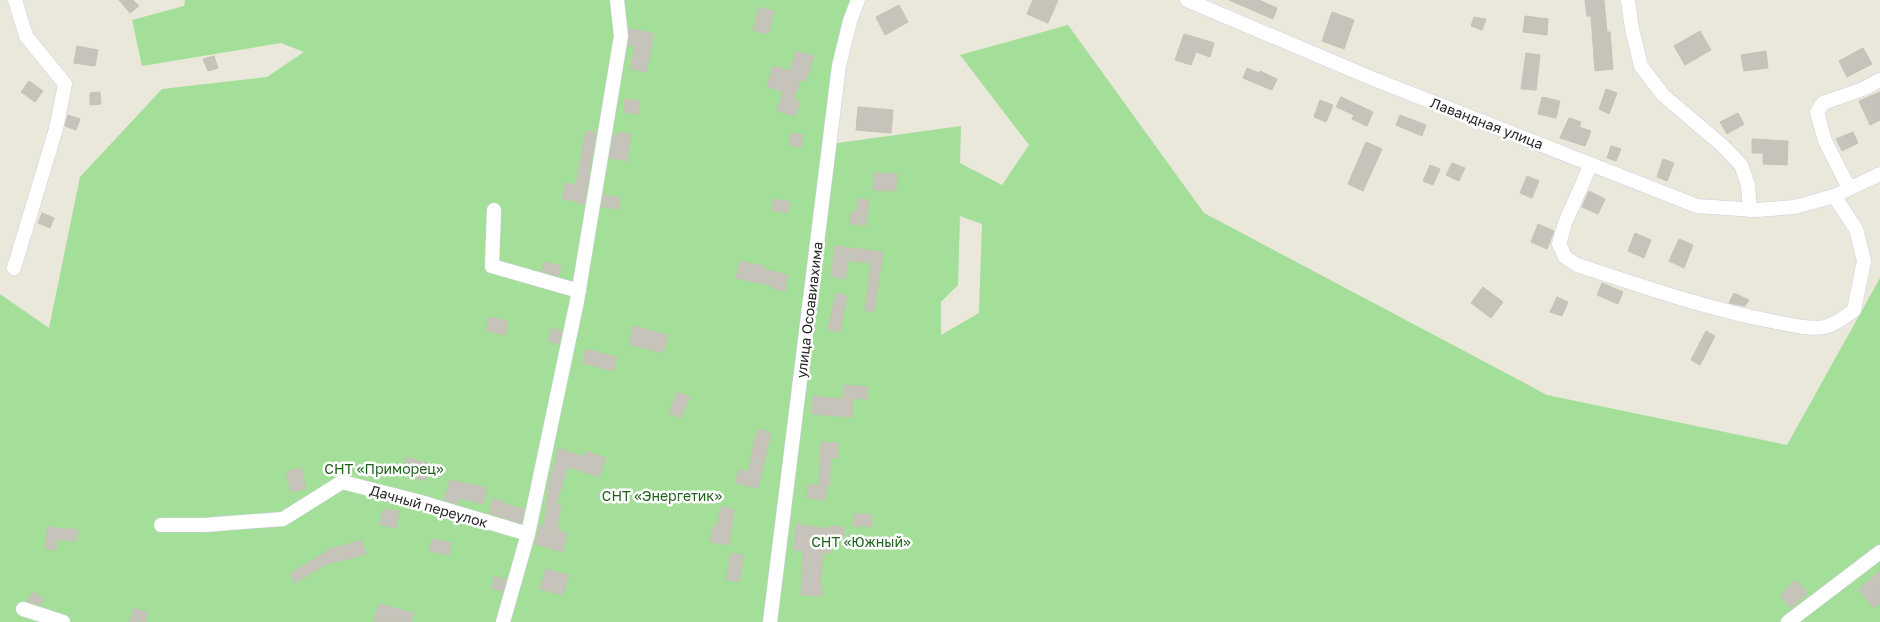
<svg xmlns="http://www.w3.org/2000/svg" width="1880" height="622" viewBox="0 0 1880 622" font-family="'Golos Text',sans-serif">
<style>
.green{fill:#a3df99;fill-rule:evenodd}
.building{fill:#c6c3ba;stroke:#c5c3b5}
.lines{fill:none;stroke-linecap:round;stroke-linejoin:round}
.minor-casing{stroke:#d0d0e1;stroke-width:15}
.minor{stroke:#fff;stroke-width:14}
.labels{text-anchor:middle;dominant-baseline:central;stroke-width:5;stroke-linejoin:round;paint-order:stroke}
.street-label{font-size:14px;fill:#282828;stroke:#fff}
.park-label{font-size:14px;fill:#1e621c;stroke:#fff}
</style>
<rect width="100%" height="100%" fill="#eae7db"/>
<!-- green -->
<path class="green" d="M 185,0 L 858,0 L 830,144 L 961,126 L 960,163 L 1002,185 L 1029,145 L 960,55 L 1068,25 L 1204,213 L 1547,395 L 1787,445 L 1880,278 L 1880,622 L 0,622 L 0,294 L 49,328 L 80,177 L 162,89 L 267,77 L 304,52 L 281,43 L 142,66 L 132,20 L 184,6 ZM 960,216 L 982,224 L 979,313 L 941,335 L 941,302 L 958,285 Z"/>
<!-- building -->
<g class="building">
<polygon points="119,0 133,0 139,6 130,13"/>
<polygon points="1033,0 1058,0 1048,23 1027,14"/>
<polygon points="1229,0 1259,0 1277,8 1273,19"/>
<polygon points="1585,0 1604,0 1607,32 1610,32 1613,69 1595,71 1591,16 1587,16"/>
<polygon points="899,5 908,22 885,35 876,17"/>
<polygon points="759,7 774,11 768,34 753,30"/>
<polygon points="1332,12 1354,20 1344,49 1322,41"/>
<polygon points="1525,16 1548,19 1547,35 1523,32"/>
<polygon points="1474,17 1486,19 1482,30 1471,26"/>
<polygon points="629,28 654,34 646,72 630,69 635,47 628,45"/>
<polygon points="1700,31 1711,50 1685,65 1674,46"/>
<polygon points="1184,34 1214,43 1210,57 1196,52 1191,65 1175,60"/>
<polygon points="77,46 98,50 95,66 74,63"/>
<polygon points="1863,48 1872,64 1847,77 1839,61"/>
<polygon points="796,51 814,56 806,81 800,80 794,99 800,101 795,116 777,111 783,91 767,87 773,66 790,71"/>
<polygon points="1766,51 1768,68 1744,71 1741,55"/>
<polygon points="1526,53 1540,55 1536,90 1521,89"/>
<polygon points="214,56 218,68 208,71 203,59"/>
<polygon points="1247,68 1259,73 1260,71 1277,79 1272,90 1243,78"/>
<polygon points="29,81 43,91 35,102 21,92"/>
<polygon points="1606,89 1617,93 1609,114 1599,109"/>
<polygon points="100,92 101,104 90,105 90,93"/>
<polygon points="1880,92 1880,120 1870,125 1859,101"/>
<polygon points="1341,97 1373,112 1367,126 1352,119 1354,115 1336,107"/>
<polygon points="1542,97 1560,101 1556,118 1538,114"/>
<polygon points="625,99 640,101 638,114 624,112"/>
<polygon points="1320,100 1333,105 1326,122 1314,117"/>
<polygon points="858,107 893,110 891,133 856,130"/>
<polygon points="1738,113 1744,124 1727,134 1720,122"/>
<polygon points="68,115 80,119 76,130 65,126"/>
<polygon points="1400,115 1426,125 1422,136 1396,125"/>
<polygon points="1569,118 1581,122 1579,127 1591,131 1585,146 1560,138"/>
<polygon points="586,131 596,132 584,204 578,204 578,201 562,199 565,183 576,185"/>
<polygon points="618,132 631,134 627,161 610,158 613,135 617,136"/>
<polygon points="1853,132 1858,143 1842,151 1836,139"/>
<polygon points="791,133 803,135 801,147 789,145"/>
<polygon points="1752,139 1788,141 1787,165 1763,164 1763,153 1752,153"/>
<polygon points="1366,142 1382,149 1363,191 1348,184"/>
<polygon points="1611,146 1621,149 1616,161 1607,158"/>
<polygon points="1663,159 1674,163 1667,181 1657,177"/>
<polygon points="1452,163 1465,168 1459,181 1446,175"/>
<polygon points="1430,165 1440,169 1433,185 1423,181"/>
<polygon points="874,173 897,174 896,191 873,190"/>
<polygon points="1527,176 1539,181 1532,198 1520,193"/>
<polygon points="1589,191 1605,199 1598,214 1582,207"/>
<polygon points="603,195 620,198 619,209 602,207"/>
<polygon points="774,199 790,202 788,213 772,210"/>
<polygon points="858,199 869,200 866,225 850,224 851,212 856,213"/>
<polygon points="42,213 54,218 50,228 38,223"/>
<polygon points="1538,224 1554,231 1547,249 1531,242"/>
<polygon points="1635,233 1651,240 1644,258 1628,251"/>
<polygon points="1679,239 1693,245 1684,268 1669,261"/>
<polygon points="835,246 883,252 874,312 865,310 871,263 848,261 845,279 831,276"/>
<polygon points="740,261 765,266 764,269 788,275 785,291 772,288 773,286 736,278"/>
<polygon points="544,262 561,266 559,276 542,271"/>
<polygon points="1602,283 1623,292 1618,304 1597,295"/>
<polygon points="1483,287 1503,302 1491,318 1471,303"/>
<polygon points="836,293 847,296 840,332 828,329"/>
<polygon points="1734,293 1749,300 1745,306 1729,303"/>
<polygon points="1557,297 1568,302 1562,316 1550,312"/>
<polygon points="489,317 508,321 505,335 486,331"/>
<polygon points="633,326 668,335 663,353 629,344"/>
<polygon points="552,328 562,331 559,344 548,341"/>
<polygon points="1706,331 1715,336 1700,365 1691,360"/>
<polygon points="586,349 617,357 613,371 583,363"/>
<polygon points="844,385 868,387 867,399 853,398 852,417 811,414 813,396 843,399"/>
<polygon points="677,392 690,397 681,418 669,413"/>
<polygon points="760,429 771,433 758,488 736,483 739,469 748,472 756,433 758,434"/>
<polygon points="821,442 838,443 838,458 831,458 829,486 822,486 827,486 825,500 807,498 808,484 819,486"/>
<polygon points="559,448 584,457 586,451 606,458 599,477 568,467 556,504 561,504 557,530 567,533 562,552 535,544 540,525 544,526 549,481"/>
<polygon points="407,457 430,464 425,481 402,473"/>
<polygon points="301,468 306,489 291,492 286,472"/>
<polygon points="450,480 487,488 483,504 458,498 457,504 444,500"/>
<polygon points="493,498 505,502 504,504 524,509 521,523 489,513"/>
<polygon points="722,506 734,510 729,545 710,542 713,527 716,527"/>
<polygon points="383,509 399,511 396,528 380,525"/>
<polygon points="854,514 872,514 872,527 853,526"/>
<polygon points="796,524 830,529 830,526 844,527 844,537 832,537 830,553 823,553 820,585 822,585 822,596 801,595 803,551 794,550"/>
<polygon points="47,527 78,530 76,541 57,540 56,550 45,549"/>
<polygon points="432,539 451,543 449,555 429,551"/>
<polygon points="362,540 366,554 325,565 295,583 290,574 327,551 327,550"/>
<polygon points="731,553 744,555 739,582 726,580"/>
<polygon points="546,569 569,575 563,595 540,589"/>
<polygon points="1880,571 1880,603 1874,608 1858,590"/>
<polygon points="494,577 506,579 503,591 492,589"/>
<polygon points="1796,580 1808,593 1791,608 1780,595"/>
<polygon points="33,592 44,599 40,605 27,601"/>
<polygon points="379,604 414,613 411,622 374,622"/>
<polygon points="134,608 148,613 145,622 129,622"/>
</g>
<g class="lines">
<defs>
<g id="minor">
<polyline points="1187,0 1371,78 1697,206 1756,210 1795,207 1834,196 1880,174"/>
<polyline points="1628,0 1632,29 1641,66 1663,95 1723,146 1741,165 1748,185 1750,210"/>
<path d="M 1591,164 L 1565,223 L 1559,244 L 1565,257 L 1577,265 C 1641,286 1705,308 1771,321 C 1786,324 1809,330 1824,327 C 1836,324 1845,317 1854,310 L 1864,261 L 1856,229 L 1834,196"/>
<polyline points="1849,188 1825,141 1817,112 1823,103 1863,89 1880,80"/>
<polyline points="494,210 492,266 579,291"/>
<polyline points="14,268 56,129 65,84 26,36 15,0"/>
<polyline points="161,525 204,525 283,519 342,482 417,501 528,534"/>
<polyline points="23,609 63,622"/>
<polyline points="503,622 528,534 577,301 621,36 617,0"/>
<polyline points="770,622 839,66 850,21 858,0"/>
<polyline points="1788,622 1880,552"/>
</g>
</defs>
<!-- minor casing -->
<use href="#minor" class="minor-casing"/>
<!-- minor -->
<use href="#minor" class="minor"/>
</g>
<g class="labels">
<!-- street labels -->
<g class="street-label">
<text transform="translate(1487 123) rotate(21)">Лавандная улица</text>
<text transform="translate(809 310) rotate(-83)">улица Осоавиахима</text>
<text transform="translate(429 506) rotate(16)">Дачный переулок</text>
</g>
<!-- park labels -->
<g class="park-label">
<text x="384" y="468">СНТ «Приморец»</text>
<text x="662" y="495">СНТ «Энергетик»</text>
<text x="861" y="541">СНТ «Южный»</text>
</g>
</g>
</svg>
